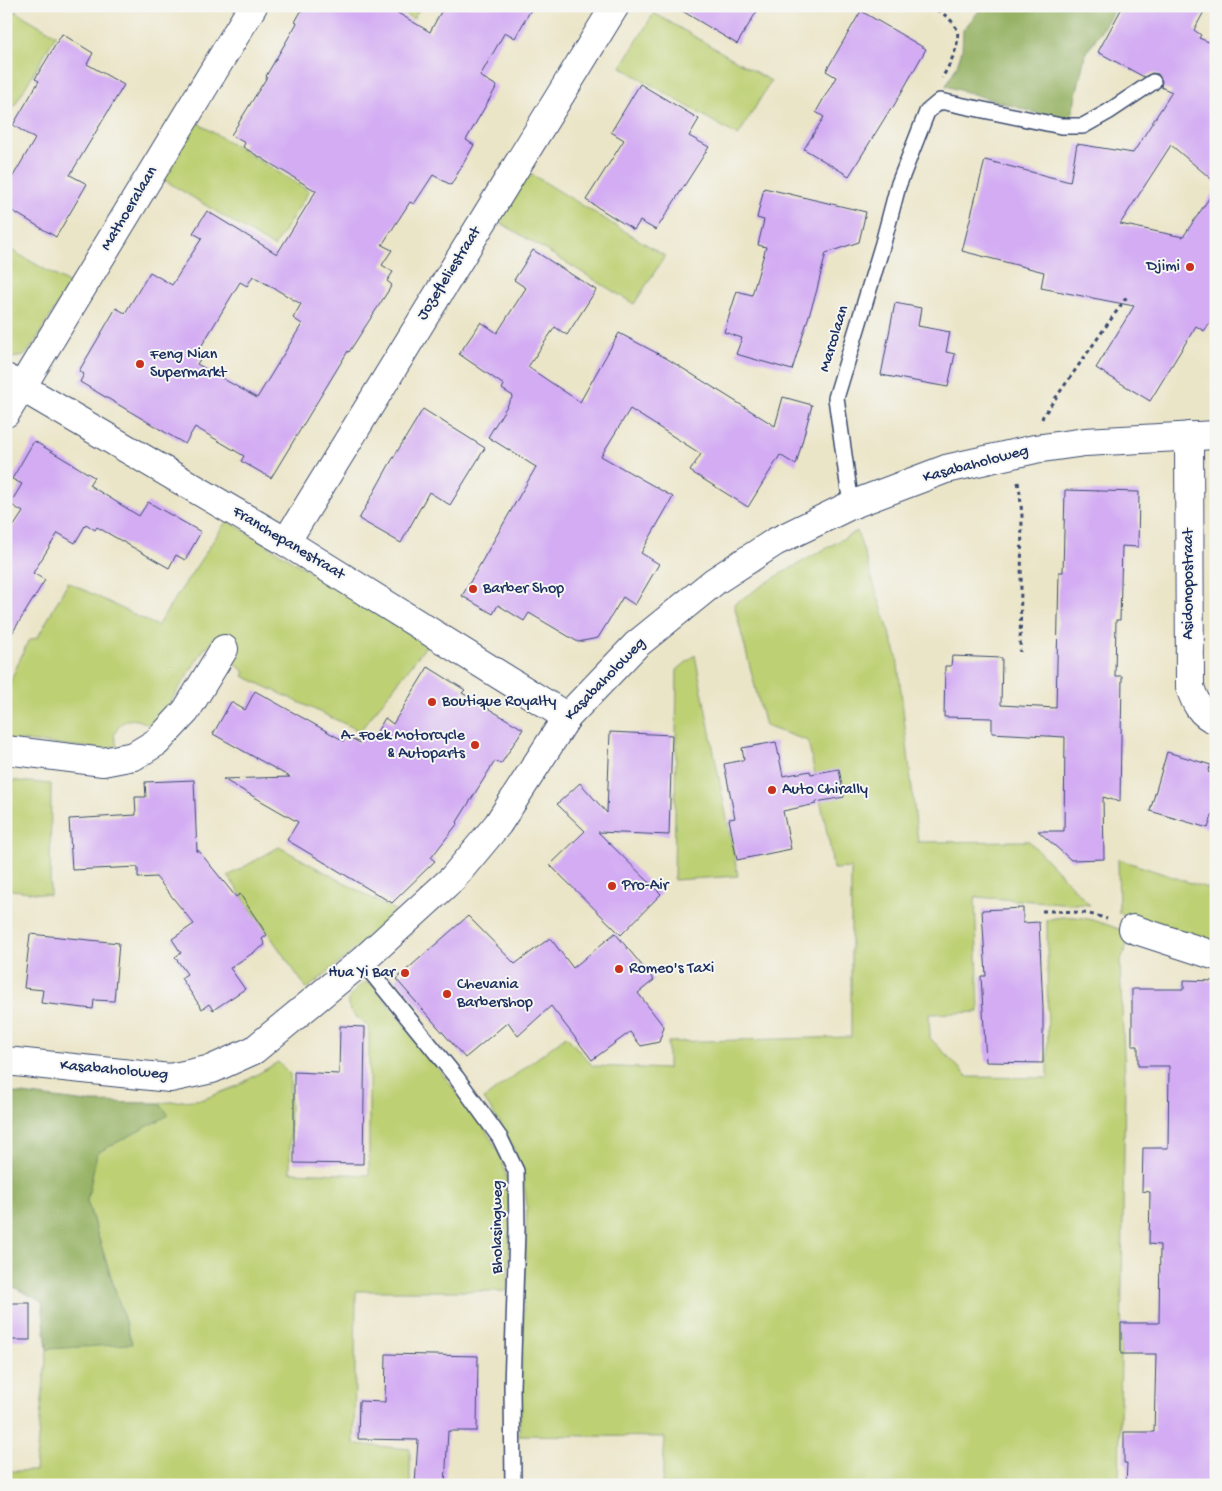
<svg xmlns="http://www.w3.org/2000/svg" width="1222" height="1491" viewBox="0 0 1222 1491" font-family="'Gochi Hand',sans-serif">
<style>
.green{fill:#bdd073;stroke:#6c8068}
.forest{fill:#96b265;stroke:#587062}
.building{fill:#d3acf3;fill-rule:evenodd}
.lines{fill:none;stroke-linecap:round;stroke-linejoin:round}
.service-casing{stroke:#3a4a6e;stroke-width:18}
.minor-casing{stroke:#3a4a6e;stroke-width:30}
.tertiary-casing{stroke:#3a4a6e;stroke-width:30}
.path{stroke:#3a4a6e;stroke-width:3;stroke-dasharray:4 4;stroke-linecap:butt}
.service{stroke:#fff;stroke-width:15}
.minor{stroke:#fff;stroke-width:28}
.tertiary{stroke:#fff;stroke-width:28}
.poi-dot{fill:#c8321e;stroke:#f6f6f2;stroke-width:2}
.labels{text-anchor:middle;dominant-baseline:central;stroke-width:4;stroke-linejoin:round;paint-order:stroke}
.street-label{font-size:16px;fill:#1b2f5e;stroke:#f6f6f2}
.poi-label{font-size:16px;fill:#1b2f5e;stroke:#f6f6f2;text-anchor:start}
</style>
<rect width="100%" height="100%" fill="#f6f6f2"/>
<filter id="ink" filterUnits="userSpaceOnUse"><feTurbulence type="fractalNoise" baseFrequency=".02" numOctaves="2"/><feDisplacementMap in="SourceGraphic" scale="10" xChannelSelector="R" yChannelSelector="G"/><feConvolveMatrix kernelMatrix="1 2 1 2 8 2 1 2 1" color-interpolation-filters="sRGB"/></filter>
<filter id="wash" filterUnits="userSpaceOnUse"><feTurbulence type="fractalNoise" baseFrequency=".0096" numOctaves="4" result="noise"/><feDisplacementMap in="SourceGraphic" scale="20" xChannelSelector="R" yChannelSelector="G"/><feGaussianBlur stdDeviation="1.12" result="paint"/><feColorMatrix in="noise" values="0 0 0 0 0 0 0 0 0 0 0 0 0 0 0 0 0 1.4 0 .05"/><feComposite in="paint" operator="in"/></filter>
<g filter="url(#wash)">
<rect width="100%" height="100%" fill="#ebe5c8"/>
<!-- green -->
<g class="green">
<polygon points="6,6 56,35 6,120"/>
<polygon points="391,6 421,6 413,19"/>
<polygon points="654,13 771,81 738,136 621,67"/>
<polygon points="196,122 309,191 274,247 161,178"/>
<polygon points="528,172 665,256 634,304 498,221"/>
<polygon points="6,247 70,284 31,348 24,356 6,359"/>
<path d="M 227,520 L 427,645 L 360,731 L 243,676 L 245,672 L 234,663 L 237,650 L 219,639 L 204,649 L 154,728 C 136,717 124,714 114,735 L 117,746 L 102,749 L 6,739 L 6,691 L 28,641 L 38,637 L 68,582 L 157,626 Z"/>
<path d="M 857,531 L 897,656 L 918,842 L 1029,841 L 1090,905 L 975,897 L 979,1012 L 929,1014 L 930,1038 L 968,1077 L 1048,1078 L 1047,920 C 1078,911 1103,923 1131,934 L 1120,963 L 1125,1079 L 1119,1485 L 662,1485 L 665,1437 L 519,1435 L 527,1207 C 525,1191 523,1173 517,1157 C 509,1136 496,1117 484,1099 L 566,1036 L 593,1066 L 668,1069 L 668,1042 L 851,1037 L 851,868 L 833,869 L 830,847 L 808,741 L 765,726 L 734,604 L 777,576 Z"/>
<polygon points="695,655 738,876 674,880 677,670"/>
<polygon points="6,780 51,784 50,895 6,889"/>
<polygon points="279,847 399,913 307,989 228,876"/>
<polygon points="1118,859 1216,891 1216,944 1119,913"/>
<path d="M 368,982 L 372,984 L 480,1122 C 489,1136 499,1150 504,1166 C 514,1207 509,1250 507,1291 L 356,1291 L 354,1444 L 410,1449 L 410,1485 L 6,1485 L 6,1471 L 35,1471 L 47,1349 L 132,1343 L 87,1201 L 96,1153 L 168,1115 L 159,1103 L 204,1099 L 237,1086 L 278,1062 L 290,1074 L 290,1172 L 369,1175 L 369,1027 C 356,1016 338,1007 355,991 C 359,986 362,984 368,982 Z"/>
</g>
<!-- forest -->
<g class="forest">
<polygon points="983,6 1117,6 1085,55 1070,123 946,86 957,65 962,50 963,30"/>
<polygon points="6,1092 87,1102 159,1103 169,1115 97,1153 87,1201 132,1344 47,1349 42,1302 6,1283"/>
</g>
<g id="blocks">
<!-- building -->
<g class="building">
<path d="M 304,6 L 386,6 L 430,32 L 444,6 L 533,6 L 515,38 L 505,32 L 480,76 L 497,86 L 466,140 L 474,145 L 451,185 L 433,175 L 414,204 L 410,202 L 382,245 L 392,250 L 382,265 L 393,272 L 387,281 L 392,285 L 349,352 L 348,351 L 271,478 L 241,461 L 244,456 L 195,427 L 185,444 L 80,382 L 84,374 L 79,371 L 116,308 L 125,313 L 150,272 L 172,285 L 202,238 L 193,233 L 207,211 L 277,254 L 316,191 L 243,147 L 245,143 L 231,135 L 267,77 L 266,76 L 297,23 L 295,22 ZM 253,276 L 301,304 L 293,318 L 302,324 L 257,398 L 197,364 L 201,358 L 196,355 L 240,282 L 247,286 Z"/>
<polygon points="674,6 760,6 737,44"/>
<polygon points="1123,6 1207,6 1194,30 1201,35 1199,38 1216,45 1216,183 1171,145 1120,224 1183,237 1216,188 1216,313 1204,331 1196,326 1150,401 1096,368 1134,306 1041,288 1044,272 962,251 985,160 1070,182 1077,144 1133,153 1172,92 1161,87 1162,81 1158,74 1152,73 1144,77 1098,52"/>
<polygon points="861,11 926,49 892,109 891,108 849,176 804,149 824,117 816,112 836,77 826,71"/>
<polygon points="62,34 93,53 87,64 124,85 70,175 87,184 56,237 6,207 6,188 35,139 13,125 39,81 35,79"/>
<polygon points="640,84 699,119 689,136 709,147 656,230 640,221 634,230 586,200 624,140 611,132"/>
<polygon points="764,188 866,212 859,242 826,253 816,293 792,370 736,354 742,338 724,332 737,291 752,295 766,247 758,245 764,220 757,218"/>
<polygon points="533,250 596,290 567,335 555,327 528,367 580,402 619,333 666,358 775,426 783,397 812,405 796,465 780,455 748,507 690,471 701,454 630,409 601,456 673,497 641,553 659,564 635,605 623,597 598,638 578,642 529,613 524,621 498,605 493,614 462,596 536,467 488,437 513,396 502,389 504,385 459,354 481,322 497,333 526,288 514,280"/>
<polygon points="895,303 921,308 918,326 950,332 946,352 955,354 948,387 881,375"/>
<polygon points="423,409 485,448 450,505 429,492 401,543 359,519 389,465"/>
<polygon points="34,441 94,477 89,485 139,516 148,502 201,532 185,560 176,555 169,568 97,527 95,530 86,524 75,543 58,533 33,573 45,580 6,643 6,538 23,512 10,504 22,484 12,479"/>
<polygon points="1065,490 1139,492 1138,547 1122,546 1120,620 1116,620 1115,676 1122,676 1120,802 1103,797 1104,859 1071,860 1038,831 1064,831 1065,737 992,733 992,718 944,717 945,666 951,666 952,656 1002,658 1001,705 1056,708 1059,572 1063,572"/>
<polygon points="428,667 465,690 462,693 523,729 501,764 495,761 457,822 458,823 431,858 435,861 392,903 287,840 298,822 223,779 290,777 213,734 231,702 245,710 255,691 344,741 347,736 360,743 363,735 372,740 385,718 393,724"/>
<polygon points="610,732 672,735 669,835 598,832 661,894 621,935 550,865 585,831 557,804 580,783 607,813"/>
<polygon points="776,742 783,776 810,771 811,774 839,769 844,797 816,802 816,804 783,811 791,849 737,860 729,819 735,818 724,764 744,760 742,748"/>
<polygon points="1167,752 1211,765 1208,772 1216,775 1216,804 1208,828 1150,811"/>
<polygon points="194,780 197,852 198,850 236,897 240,894 267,935 262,939 265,945 230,968 245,989 213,1010 209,1004 202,1009 181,978 187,974 175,957 181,953 172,939 194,924 156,877 138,878 138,867 72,870 69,819 136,815 135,797 146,797 145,782"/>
<polygon points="1023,908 1023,923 1039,922 1043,1008 1043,1063 986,1062 981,976 986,976 982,910"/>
<polygon points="468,916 515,964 550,938 573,968 615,933 654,980 638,993 664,1027 659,1042 641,1046 630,1032 592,1060 551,1006 518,1036 508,1022 465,1058 396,979"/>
<polygon points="30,934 119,943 114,1001 94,1000 93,1009 41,1003 43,990 24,988"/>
<polygon points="1184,980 1215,981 1216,1485 1126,1485 1127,1463 1124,1463 1124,1432 1154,1432 1156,1354 1121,1354 1121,1323 1159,1323 1160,1245 1149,1244 1150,1192 1142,1191 1143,1148 1168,1148 1169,1066 1138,1066 1138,1046 1132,1046 1132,989 1184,989"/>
<polygon points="340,1026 365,1027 363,1164 294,1163 294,1072 339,1074"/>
<rect x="6" y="1303" width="24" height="37"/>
<polygon points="386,1354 478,1356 477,1431 448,1431 445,1485 415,1485 418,1440 358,1439 359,1401 385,1402"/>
</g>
</g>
</g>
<g filter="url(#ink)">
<use href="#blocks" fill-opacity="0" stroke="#3a4a6e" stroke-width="1"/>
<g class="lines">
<defs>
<g id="service">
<polyline points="851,505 836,398 883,243 898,186 927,112 940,101 1061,126 1083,126 1108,112 1153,82"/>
<polyline points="362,961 456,1077 500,1138 516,1171 517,1230 512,1387 513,1485"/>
</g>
<g id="minor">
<polyline points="6,413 253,6"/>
<path d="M 1189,436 L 1190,687 C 1195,702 1200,714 1216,720"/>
<polyline points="286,542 615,6"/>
<polyline points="6,750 103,762 134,756 157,742 186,711 224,649"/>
<polyline points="1133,929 1216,956"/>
</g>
<g id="tertiary">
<polyline points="6,378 286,542 567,717"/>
<polyline points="6,1061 170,1078 212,1069 254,1050 362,961 453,878 498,824 567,717 636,645 715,581 775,542 851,505 946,469 1035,449 1085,442 1216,435"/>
</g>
</defs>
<!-- service casing -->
<use href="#service" class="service-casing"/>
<!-- minor casing -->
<use href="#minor" class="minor-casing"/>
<!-- tertiary casing -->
<use href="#tertiary" class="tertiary-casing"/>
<!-- path -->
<g class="path">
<path d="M 930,6 C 939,11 950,17 955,26 C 964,39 949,66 942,78"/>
<polyline points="1042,419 1043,416 1128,295"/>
<polyline points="1018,482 1020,493 1022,516 1020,652"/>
<path d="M 1042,911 C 1064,911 1086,911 1107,919"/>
</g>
<!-- service -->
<use href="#service" class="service"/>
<!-- minor -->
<use href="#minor" class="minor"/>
<!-- tertiary -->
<use href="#tertiary" class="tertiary"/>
</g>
</g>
<!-- markers -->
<g class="poi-dot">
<circle cx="1190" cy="267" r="5"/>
<circle cx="140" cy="364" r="5"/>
<circle cx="473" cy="589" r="5"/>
<circle cx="432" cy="702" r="5"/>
<circle cx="475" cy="745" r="5"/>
<circle cx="772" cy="790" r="5"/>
<circle cx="612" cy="886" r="5"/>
<circle cx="619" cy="969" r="5"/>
<circle cx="405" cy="973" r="5"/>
<circle cx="447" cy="994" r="5"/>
</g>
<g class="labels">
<!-- street labels -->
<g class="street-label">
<text transform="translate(130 209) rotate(-59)">Mathoeralaan</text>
<text transform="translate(450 274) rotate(-58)">Jozefleliestraat</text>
<text transform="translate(835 339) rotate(-73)">Marcolaan</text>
<text transform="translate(976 465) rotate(-15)">Kasabaholoweg</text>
<text transform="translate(288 544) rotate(31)">Franchepanestraat</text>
<text transform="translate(1189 584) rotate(-90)">Asidonopostraat</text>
<text transform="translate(606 680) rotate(-46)">Kasabaholoweg</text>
<text transform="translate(114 1071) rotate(5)">Kasabaholoweg</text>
<text transform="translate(498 1227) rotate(-90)">Bholasingweg</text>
</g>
<!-- poi labels -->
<g class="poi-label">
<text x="1180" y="267" text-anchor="end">Djimi</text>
<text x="150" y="355">Feng Nian<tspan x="150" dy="18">Supermarkt</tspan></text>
<text x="483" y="589">Barber Shop</text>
<text x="442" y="702">Boutique Royalty</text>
<text x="465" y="736" text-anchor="end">A- Foek Motorcycle<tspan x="465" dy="18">&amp; Autoparts</tspan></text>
<text x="782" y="790">Auto Chirally</text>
<text x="622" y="886">Pro-Air</text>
<text x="629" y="969">Romeo's Taxi</text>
<text x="395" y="973" text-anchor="end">Hua Yi Bar</text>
<text x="457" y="985">Chevania<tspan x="457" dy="18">Barbershop</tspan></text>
</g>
</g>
<!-- margin -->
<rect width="1222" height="1491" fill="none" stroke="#f6f6f2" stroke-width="25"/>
</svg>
